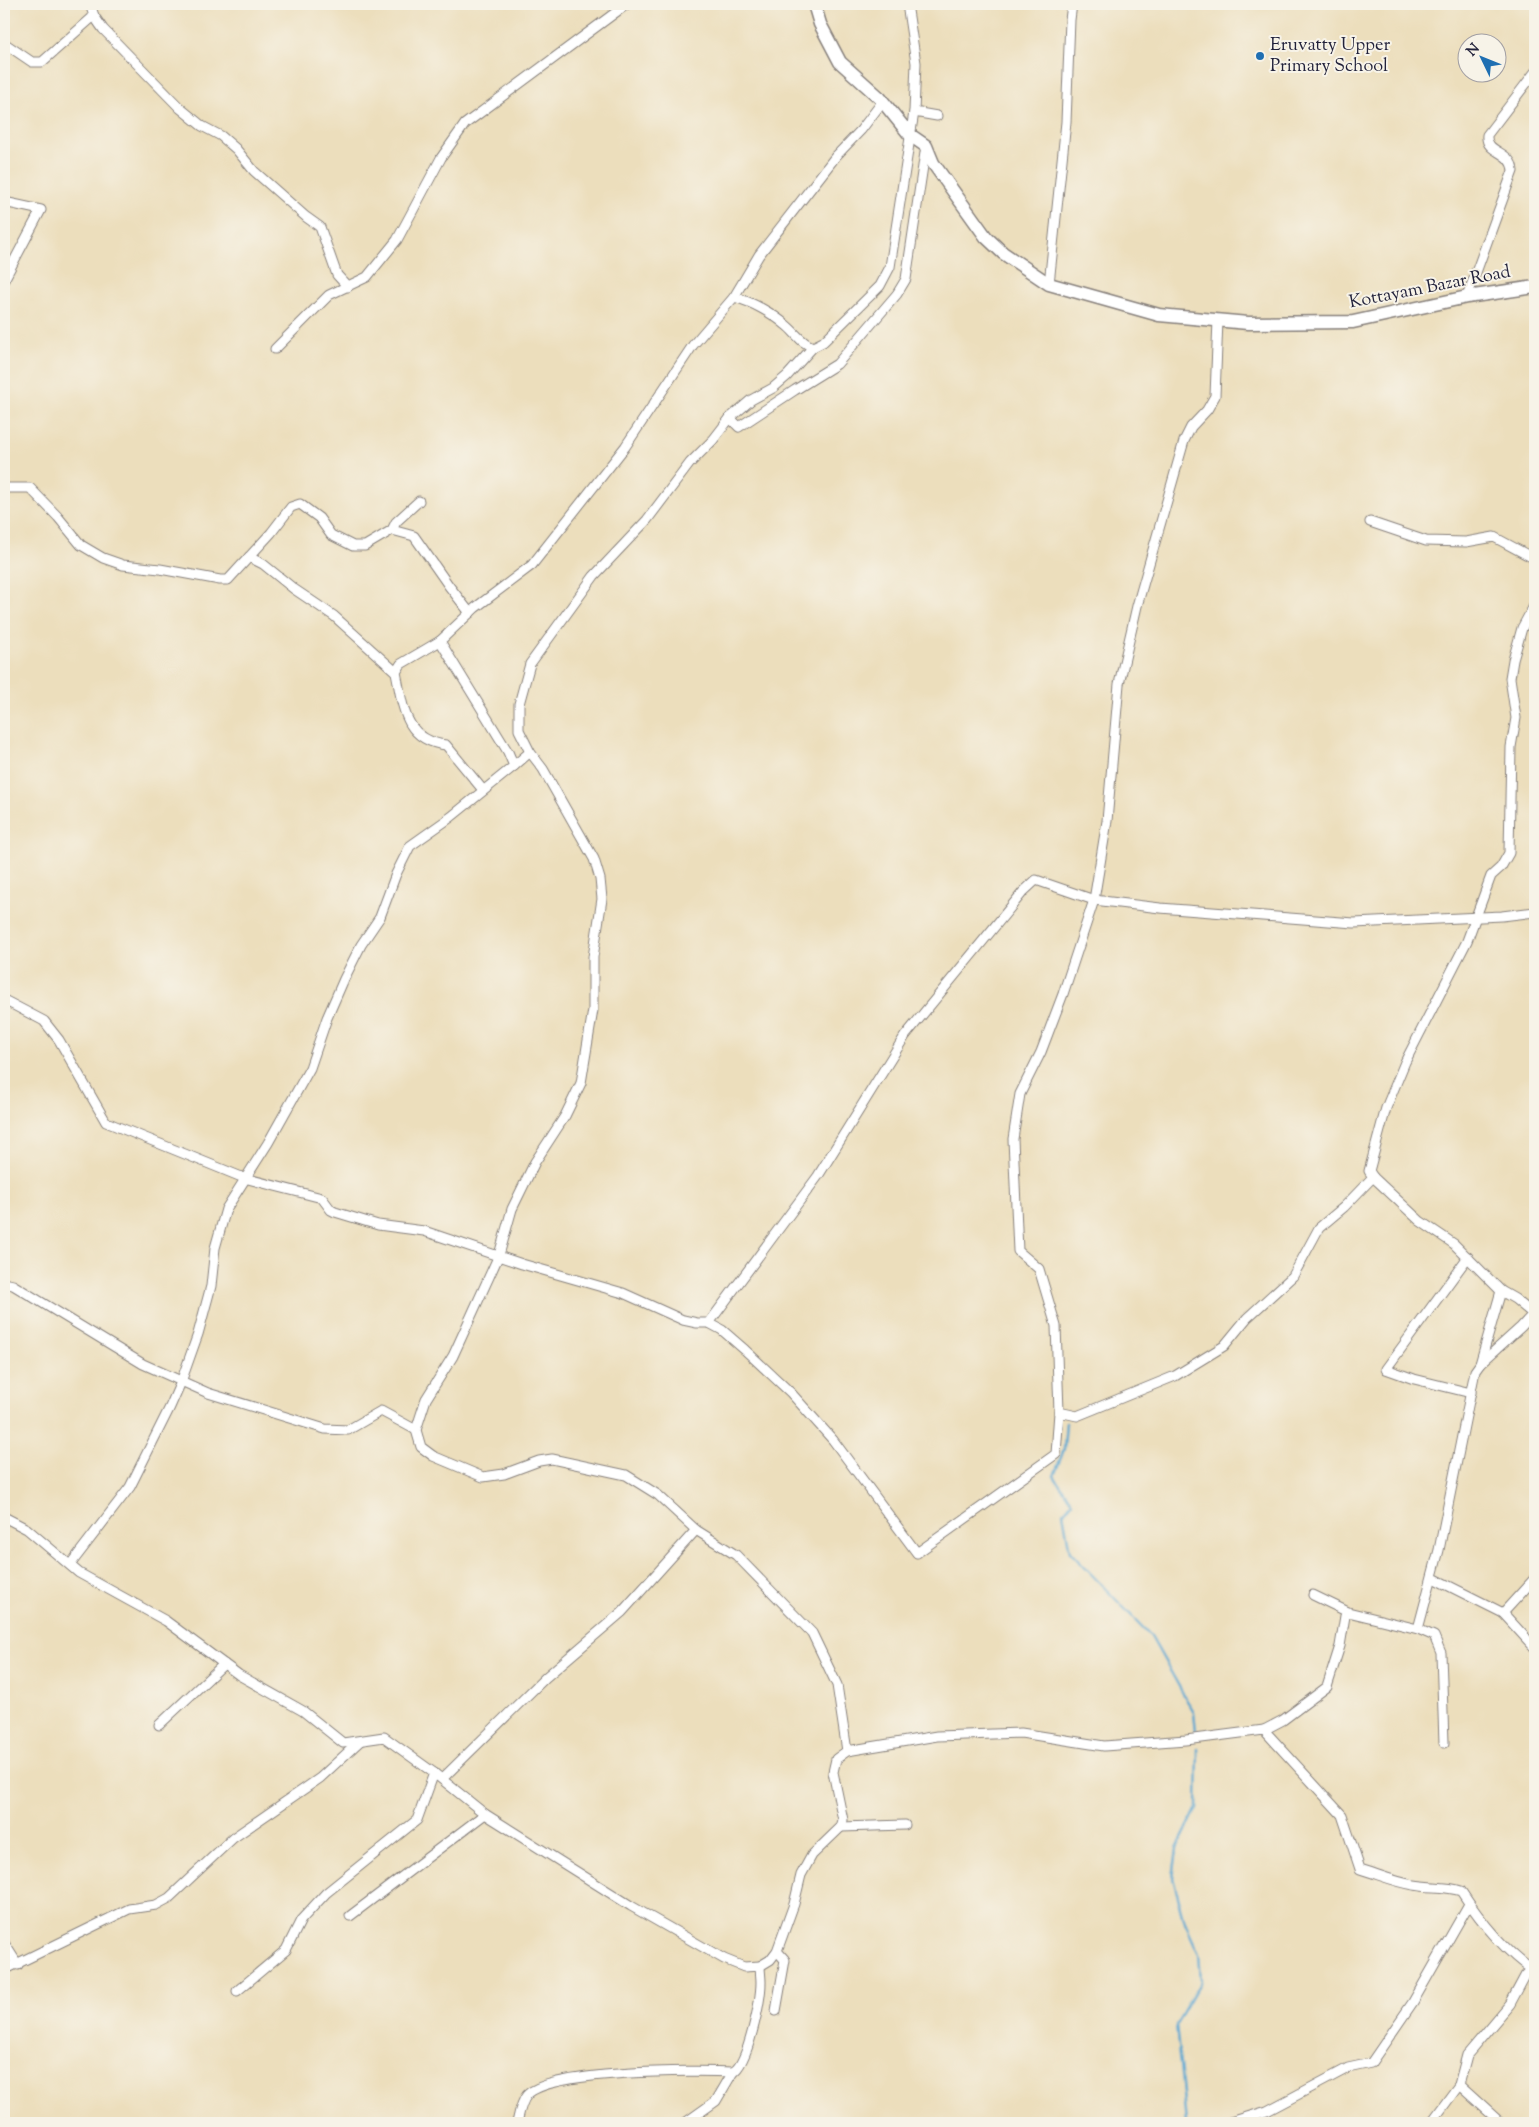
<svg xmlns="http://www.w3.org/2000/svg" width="1539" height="2127" viewBox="0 0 1539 2127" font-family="'Sorts Mill Goudy',serif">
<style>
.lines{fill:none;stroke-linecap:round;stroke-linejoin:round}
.stream{stroke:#56a4cf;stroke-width:2.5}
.street-casing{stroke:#87807c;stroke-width:11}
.secondary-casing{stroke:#87807c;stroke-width:15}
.street{stroke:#fff;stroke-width:9}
.secondary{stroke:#fff;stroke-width:12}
.poi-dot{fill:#1f6fb2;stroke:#f7f3e8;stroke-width:2}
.labels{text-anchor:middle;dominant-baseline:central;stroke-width:4;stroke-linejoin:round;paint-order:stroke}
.poi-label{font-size:18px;fill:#22223b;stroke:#f7f3e8;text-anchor:start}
.street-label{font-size:18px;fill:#22223b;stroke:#f7f3e8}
</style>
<rect width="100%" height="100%" fill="#f7f3e8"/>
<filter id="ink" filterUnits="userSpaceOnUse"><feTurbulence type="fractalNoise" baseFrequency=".02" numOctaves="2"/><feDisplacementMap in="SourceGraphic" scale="10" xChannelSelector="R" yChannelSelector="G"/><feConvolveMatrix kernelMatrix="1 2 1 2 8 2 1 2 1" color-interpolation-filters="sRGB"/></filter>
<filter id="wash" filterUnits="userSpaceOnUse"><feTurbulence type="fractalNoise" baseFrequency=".0096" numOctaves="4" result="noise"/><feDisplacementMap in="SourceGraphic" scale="20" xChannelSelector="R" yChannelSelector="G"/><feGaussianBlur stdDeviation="1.12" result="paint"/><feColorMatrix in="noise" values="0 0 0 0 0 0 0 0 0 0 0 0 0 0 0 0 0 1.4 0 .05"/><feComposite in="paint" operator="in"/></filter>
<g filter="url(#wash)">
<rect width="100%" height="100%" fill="#ecdebc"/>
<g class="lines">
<!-- stream -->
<g class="stream">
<polyline points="1066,1422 1064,1449 1054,1476 1072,1502 1063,1513 1070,1552 1150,1635 1194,1713 1196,1731"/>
<polyline points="1186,2123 1176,2025 1201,1981 1199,1954 1185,1923 1173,1878 1177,1849 1197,1808 1198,1748"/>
</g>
</g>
</g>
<g filter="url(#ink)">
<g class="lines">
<defs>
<g id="street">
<polyline points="94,16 103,29 180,108 202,126 221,136 236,149 254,171 306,217 320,227 337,275 348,287"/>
<polyline points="4,43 32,62 42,62 94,16 90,4"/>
<polyline points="914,112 937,116"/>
<polyline points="4,202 41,210 4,280"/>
<polyline points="1049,284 1066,122 1070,20 1072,4"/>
<polyline points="734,297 759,255 836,156 861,130 883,101"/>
<path d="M 1467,297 L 1513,171 C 1512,150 1485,154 1487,135 L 1535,72"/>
<polyline points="275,349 329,295 367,277 397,240 441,158 465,124 627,4"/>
<polyline points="730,418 739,427 795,390 837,364 897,294 906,279 926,146"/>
<polyline points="4,488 30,488 58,517 81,545 103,558 123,565 160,569 220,580 228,580 271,533 291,507 300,504 319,518 331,535 353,546 365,546 392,530 414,536 449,586 470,613"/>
<polyline points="1370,522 1426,541 1466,542 1494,537 1535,559"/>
<polyline points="392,530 396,522 419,501"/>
<polyline points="249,557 263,564 294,589 334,616 396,672"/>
<path d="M 440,641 L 401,664 L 396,672 C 403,706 404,740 446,745 L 483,790"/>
<polyline points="514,766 530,752"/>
<polyline points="4,1000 44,1021 59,1040 106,1122 244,1178 322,1198 331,1210 335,1212 378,1225 424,1231 522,1264 623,1293 683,1320 697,1323 709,1323 818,1176 905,1036 1023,892 1036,880 1094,900 1160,908 1354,923 1502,916 1535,912"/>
<polyline points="1373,1177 1420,1221 1454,1244 1501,1291 1515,1299 1533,1314"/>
<polyline points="1468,1257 1386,1369 1414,1379 1471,1393"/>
<polyline points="4,1283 13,1285 143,1364 208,1393 325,1429 348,1430 381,1411 416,1430"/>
<polyline points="709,1323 722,1330 745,1350 791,1393 833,1440 917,1553 1056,1454 1059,1412 1077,1416 1175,1376 1224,1346 1247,1318 1293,1276 1319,1228 1344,1207 1373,1177 1369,1171 1386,1108 1405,1062 1467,941 1491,876 1501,867 1509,853 1511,747 1516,718 1510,678 1513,660 1522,628 1535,604"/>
<polyline points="1480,1364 1501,1291"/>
<polyline points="1059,1412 1056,1326 1039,1269 1018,1251 1013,1139 1020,1094 1041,1052 1063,994 1094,900 1107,821 1119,684 1137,606 1184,441 1191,427 1207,410 1215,396 1218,320"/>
<path d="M 4,1517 L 27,1529 L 79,1573 L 166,1621 L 239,1675 L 303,1711 L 343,1743 L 384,1737 L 434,1773 L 485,1814 L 631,1906 L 724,1959 L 744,1967 L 760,1966 C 760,1971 761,1977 761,1982 C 761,1999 748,2064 733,2072 C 696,2070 550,2070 527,2095 C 521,2102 519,2114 517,2123"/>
<path d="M 70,1565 L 130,1487 L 170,1407 L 181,1382 L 198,1334 L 211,1286 L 215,1248 L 226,1209 L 268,1143 L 310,1068 L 327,1018 L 344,979 L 361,945 L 380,917 L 396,874 L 410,846 L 451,817 L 514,766 L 508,752 L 440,641 L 475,608 L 532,565 L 625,447 L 693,345 L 734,297 C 752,302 772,313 786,325 C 796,333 801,343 813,347"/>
<polyline points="1433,1578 1503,1613 1535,1578"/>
<polyline points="1313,1595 1348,1612"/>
<polyline points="1503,1613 1535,1648"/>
<polyline points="1418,1629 1434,1636 1441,1653 1444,1743"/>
<polyline points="159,1725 224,1664"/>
<polyline points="1264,1730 1283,1720 1327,1687 1340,1646 1345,1616 1348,1612 1418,1629 1439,1550 1475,1371 1480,1364 1521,1327 1533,1314 1535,1315"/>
<polyline points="847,1751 837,1685 812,1633 736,1555 696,1530 658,1495 626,1475 552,1459 539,1461 504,1474 483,1477 433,1456 421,1447 416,1430 426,1399 453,1356 499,1255 512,1209 535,1162 565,1116 581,1083 593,1010 593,957 602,899 600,879 594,859 543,769 530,752 519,730 519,704 530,664 594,576 647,520 690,463 713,440 730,418 751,400 773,388 787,376 813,347 823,342 880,286 890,267 914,112 916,63 907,4"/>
<polyline points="442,1779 546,1677 622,1612 696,1530"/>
<polyline points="841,1827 905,1825"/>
<polyline points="350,1916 485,1814"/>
<polyline points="4,1943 18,1965"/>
<path d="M 760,1966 L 770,1960 L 777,1951 L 794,1904 L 801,1875 L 812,1855 L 841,1827 L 843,1820 L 833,1772 L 836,1759 L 847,1751 L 937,1736 L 1021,1733 L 1104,1746 L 1186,1740 L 1264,1730 L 1342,1815 L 1360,1869 C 1377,1874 1395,1882 1414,1885 C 1430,1888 1446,1886 1461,1891 C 1481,1922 1504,1951 1535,1972"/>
<polyline points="4,1970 129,1909 156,1905 169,1898 233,1838 320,1778 360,1741"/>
<polyline points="237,1991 286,1950 301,1920 326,1893 417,1820 434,1773"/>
<polyline points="776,2011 785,1960 777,1951"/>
<polyline points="685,2123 716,2101 733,2072"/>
<polyline points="1227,2123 1267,2111 1348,2068 1371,2063 1413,2002 1469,1904"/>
<polyline points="1431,2123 1459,2085"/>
<polyline points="1501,2123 1459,2085 1467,2055 1510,2004 1525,1976 1532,1969"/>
</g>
<polyline id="secondary" points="814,4 820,24 840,62 880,98 910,135 926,146 933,163 986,237 1003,253 1049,284 1159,315 1248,323 1353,322 1467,297 1535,287"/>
</defs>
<!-- street casing -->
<use href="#street" class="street-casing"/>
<!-- secondary casing -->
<use href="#secondary" class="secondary-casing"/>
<!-- street -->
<use href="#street" class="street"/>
<!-- secondary -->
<use href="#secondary" class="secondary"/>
</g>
</g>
<!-- markers -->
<circle class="poi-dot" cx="1260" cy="56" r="5"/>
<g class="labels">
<!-- poi labels -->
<g class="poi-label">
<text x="1270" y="46">Eruvatty Upper<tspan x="1270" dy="21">Primary School</tspan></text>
</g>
<!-- street labels -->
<g class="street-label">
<text transform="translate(1430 288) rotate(-11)">Kottayam Bazar Road</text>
</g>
</g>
<!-- margin -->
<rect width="1539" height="2127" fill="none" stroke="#f7f3e8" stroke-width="20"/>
<!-- north arrow -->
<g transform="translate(1482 58) rotate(313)"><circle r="24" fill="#f7f3e8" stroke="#a29fa3"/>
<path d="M0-4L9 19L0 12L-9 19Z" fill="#1f6fb2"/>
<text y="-8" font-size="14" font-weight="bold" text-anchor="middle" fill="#22223b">N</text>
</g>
</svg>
